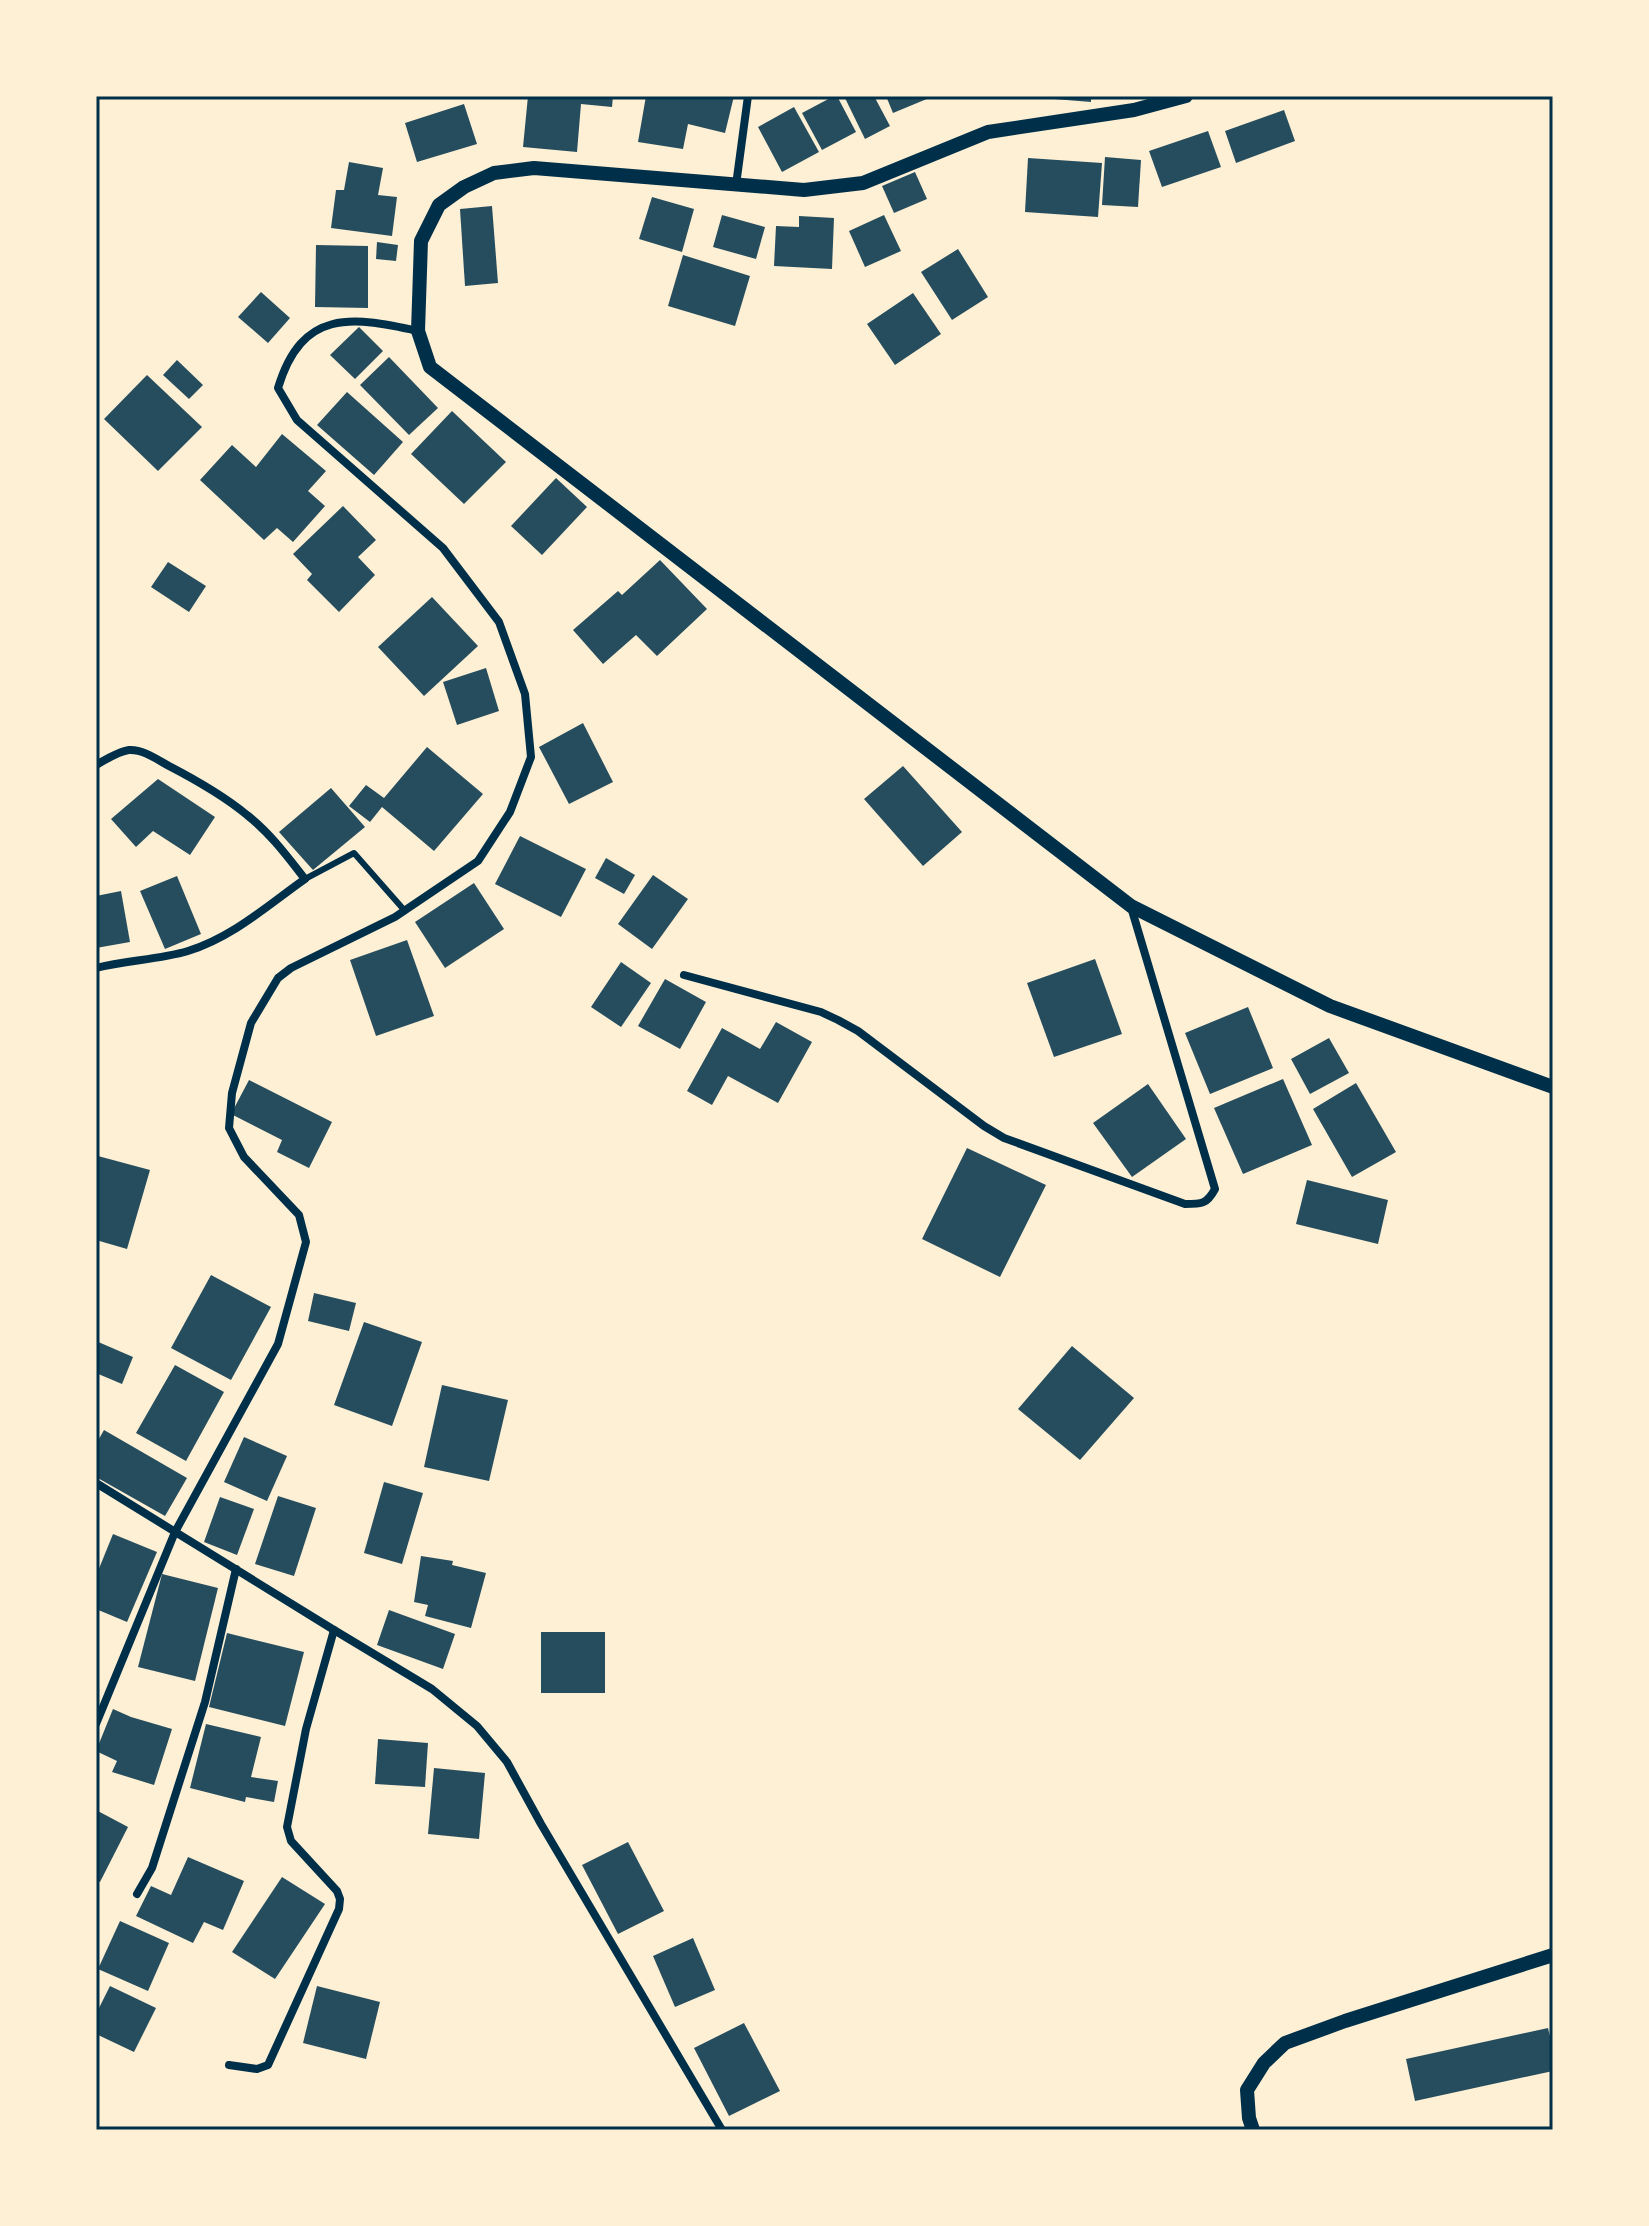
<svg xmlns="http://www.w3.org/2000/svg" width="1649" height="2226" viewBox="0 0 1649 2226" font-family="Jost,sans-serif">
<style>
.building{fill:#264d5e}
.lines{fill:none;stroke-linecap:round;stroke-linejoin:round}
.service{stroke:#003049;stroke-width:6}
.minor{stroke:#003049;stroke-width:8}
.tertiary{stroke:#003049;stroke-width:14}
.neatline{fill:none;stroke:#003049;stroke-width:3}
</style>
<rect width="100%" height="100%" fill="#fdf0d5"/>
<!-- building -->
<g class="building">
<polygon points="528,96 613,96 612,107 581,104 577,152 523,147"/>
<polygon points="646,96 734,96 725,133 688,124 683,149 638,142"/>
<polygon points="834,96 837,96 856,132 822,150 802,113"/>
<polygon points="844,96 874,96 890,126 865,139"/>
<polygon points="886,96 934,96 893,113"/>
<polygon points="1054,96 1091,96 1091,102 1054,99"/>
<polygon points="464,104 477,144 417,162 405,123"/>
<polygon points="794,107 819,152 782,172 758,127"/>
<polygon points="1284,110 1295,141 1236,163 1225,131"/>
<polygon points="1208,131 1221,167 1162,187 1149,151"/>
<polygon points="1105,157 1141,160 1138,207 1102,205"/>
<polygon points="1028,158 1102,163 1098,217 1025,212"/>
<polygon points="349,162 383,168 378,195 397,197 392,236 331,228 336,190 344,190"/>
<polygon points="915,172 927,199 894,213 882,186"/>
<polygon points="652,197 694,209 682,252 639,239"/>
<polygon points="492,206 498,283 465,286 460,209"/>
<polygon points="722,215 765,227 756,259 713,247"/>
<polygon points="884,215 901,251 865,267 849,231"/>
<polygon points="799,216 834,218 832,269 774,266 776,226 799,227"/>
<polygon points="377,242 398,245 396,261 376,259"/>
<polygon points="316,245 368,246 368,308 315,307"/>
<polygon points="958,249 988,297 952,320 921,272"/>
<polygon points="683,255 750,276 735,326 668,306"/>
<polygon points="261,292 290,318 268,343 238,317"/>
<polygon points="913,293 941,334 895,365 867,324"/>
<polygon points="359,327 383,351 355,379 330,355"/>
<polygon points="389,357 438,408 409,435 360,385"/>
<polygon points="177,360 203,385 189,399 163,375"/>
<polygon points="147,375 202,427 158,471 104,419"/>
<polygon points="347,392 403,442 374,475 317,425"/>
<polygon points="452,411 506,462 464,504 411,454"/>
<polygon points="282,434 326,471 308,491 325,506 293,542 277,528 264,540 200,480 232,445 256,467"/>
<polygon points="556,478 587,507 542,555 511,526"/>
<polygon points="343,506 376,540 358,557 375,575 339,612 307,580 312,574 293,554"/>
<polygon points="660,560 707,609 657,656 636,635 603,664 573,630 618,591 622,595"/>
<polygon points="168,562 206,586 189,612 151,587"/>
<polygon points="432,597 478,646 424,696 378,647"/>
<polygon points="486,668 499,711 457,725 443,682"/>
<polygon points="583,723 613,782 569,804 539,747"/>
<polygon points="427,747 483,794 434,851 382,807 370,822 349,806 366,785 384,798"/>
<polygon points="903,766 962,832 923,866 864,799"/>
<polygon points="158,779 215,817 190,855 153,831 136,847 111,819"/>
<polygon points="331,788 365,827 313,870 279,832"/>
<polygon points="520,836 586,869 561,917 495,884"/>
<polygon points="606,858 635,875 624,894 595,878"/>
<polygon points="653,875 688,899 652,949 618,924"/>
<polygon points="177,876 201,934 165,949 140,891"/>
<polygon points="474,883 504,929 445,968 415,922"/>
<polygon points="121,891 130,942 96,948 96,896"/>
<polygon points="407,940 434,1016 376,1036 350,960"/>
<polygon points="1095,959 1122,1034 1054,1057 1027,983"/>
<polygon points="621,962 651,983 621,1027 591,1007"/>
<polygon points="665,979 706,1002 680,1049 638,1026"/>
<polygon points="1248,1007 1273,1068 1210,1094 1185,1033"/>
<polygon points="776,1022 812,1042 778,1103 728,1076 712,1105 687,1091 722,1028 760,1049"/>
<polygon points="1329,1038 1349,1073 1310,1094 1291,1059"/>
<polygon points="1283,1079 1312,1145 1243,1174 1214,1108"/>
<polygon points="249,1080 332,1122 309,1168 277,1152 282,1140 231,1114"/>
<polygon points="1356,1083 1396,1152 1352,1177 1313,1109"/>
<polygon points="1148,1084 1186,1139 1132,1177 1093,1123"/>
<polygon points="967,1148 1046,1185 1000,1277 922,1239"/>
<polygon points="98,1156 150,1170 127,1249 96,1240 96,1164"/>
<polygon points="1307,1180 1388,1200 1378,1244 1296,1224"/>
<polygon points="211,1275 271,1307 231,1380 171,1348"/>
<polygon points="314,1293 356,1303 349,1331 308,1321"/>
<polygon points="364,1322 422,1342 392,1426 334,1405"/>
<polygon points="96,1341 133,1357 122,1384 96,1373"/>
<polygon points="1072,1346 1134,1398 1080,1460 1018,1409"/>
<polygon points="175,1365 224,1392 186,1461 136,1433"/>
<polygon points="442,1385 508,1400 489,1481 424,1467"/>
<polygon points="104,1430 187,1478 165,1516 96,1477 96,1444"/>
<polygon points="244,1437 287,1456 267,1501 224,1482"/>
<polygon points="384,1482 423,1493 402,1564 364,1553"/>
<polygon points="278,1496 316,1508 294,1576 255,1564"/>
<polygon points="220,1497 254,1509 237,1555 204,1542"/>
<polygon points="113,1534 157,1552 127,1622 96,1609 96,1576"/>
<polygon points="421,1556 453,1561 452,1565 486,1573 471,1628 425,1616 428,1605 414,1602"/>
<polygon points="162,1574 218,1588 195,1681 138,1667"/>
<polygon points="389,1610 455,1634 443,1669 377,1645"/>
<rect x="541" y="1632" width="64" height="61"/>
<polygon points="227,1633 304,1652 285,1726 209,1707"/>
<polygon points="113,1709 131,1717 172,1729 154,1785 112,1772 117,1761 96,1751"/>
<polygon points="206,1724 261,1737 251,1777 278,1781 274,1802 246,1797 245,1802 190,1788"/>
<polygon points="378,1739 428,1743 425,1787 375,1784"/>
<polygon points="434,1768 485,1773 479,1839 428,1834"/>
<polygon points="96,1810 128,1827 100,1882 96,1880"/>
<polygon points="628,1842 664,1911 618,1934 582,1865"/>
<polygon points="188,1857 244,1881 223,1930 204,1922 193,1943 136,1916 151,1886 171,1895"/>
<polygon points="282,1877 325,1904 275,1979 232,1952"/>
<polygon points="120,1921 169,1943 148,1991 98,1969"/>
<polygon points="693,1938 715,1990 675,2007 653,1956"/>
<polygon points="110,1986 156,2008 134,2052 96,2034 96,2014"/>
<polygon points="317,1986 380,2002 366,2059 303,2043"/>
<polygon points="744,2023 780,2091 729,2116 694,2048"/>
<polygon points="1548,2028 1553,2049 1553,2071 1415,2101 1406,2059"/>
</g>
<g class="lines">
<!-- service -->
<polyline class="service" points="305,879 354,853 405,911"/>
<!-- minor -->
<g class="minor">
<polyline points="736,185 748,96"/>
<path d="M 96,765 C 105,760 119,751 129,750 C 143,749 158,760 169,766 C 196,780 224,796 247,815 C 270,833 287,856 305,879 C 268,905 233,937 188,951 C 158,960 126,960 96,968"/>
<path d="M 684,975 L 821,1012 L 838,1020 L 858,1031 L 984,1126 L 1004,1138 L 1185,1204 C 1202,1204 1207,1204 1215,1189 L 1131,907"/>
<polyline points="96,1483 334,1630 432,1689 477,1726 507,1762 541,1824 722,2130"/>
<path d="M 96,1724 L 175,1532 L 278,1344 L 306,1242 L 299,1215 L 244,1157 L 229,1128 L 232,1093 L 251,1023 L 278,978 L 291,968 L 395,917 L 478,861 L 510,812 L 531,757 L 525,694 L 499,622 L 443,548 L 297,420 L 278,388 C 302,309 351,316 418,331"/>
<polyline points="137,1894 152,1868 205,1702 236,1569"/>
<polyline points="229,2065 257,2069 268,2065 339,1909 340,1899 337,1891 291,1841 287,1827 306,1729 334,1630"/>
</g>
<!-- tertiary -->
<g class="tertiary">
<polyline points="1186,96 1134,110 988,132 863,183 804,190 534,168 494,173 464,187 439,205 421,241 418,331 430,367 1131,906 1330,1006 1553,1087"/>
<polyline points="1253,2130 1249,2118 1247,2090 1264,2063 1285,2043 1345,2021 1553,1955"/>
</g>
</g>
<!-- border -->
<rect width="1649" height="2226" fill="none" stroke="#fdf0d5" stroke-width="196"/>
<rect x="98" y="98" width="1453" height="2030" class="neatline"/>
</svg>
